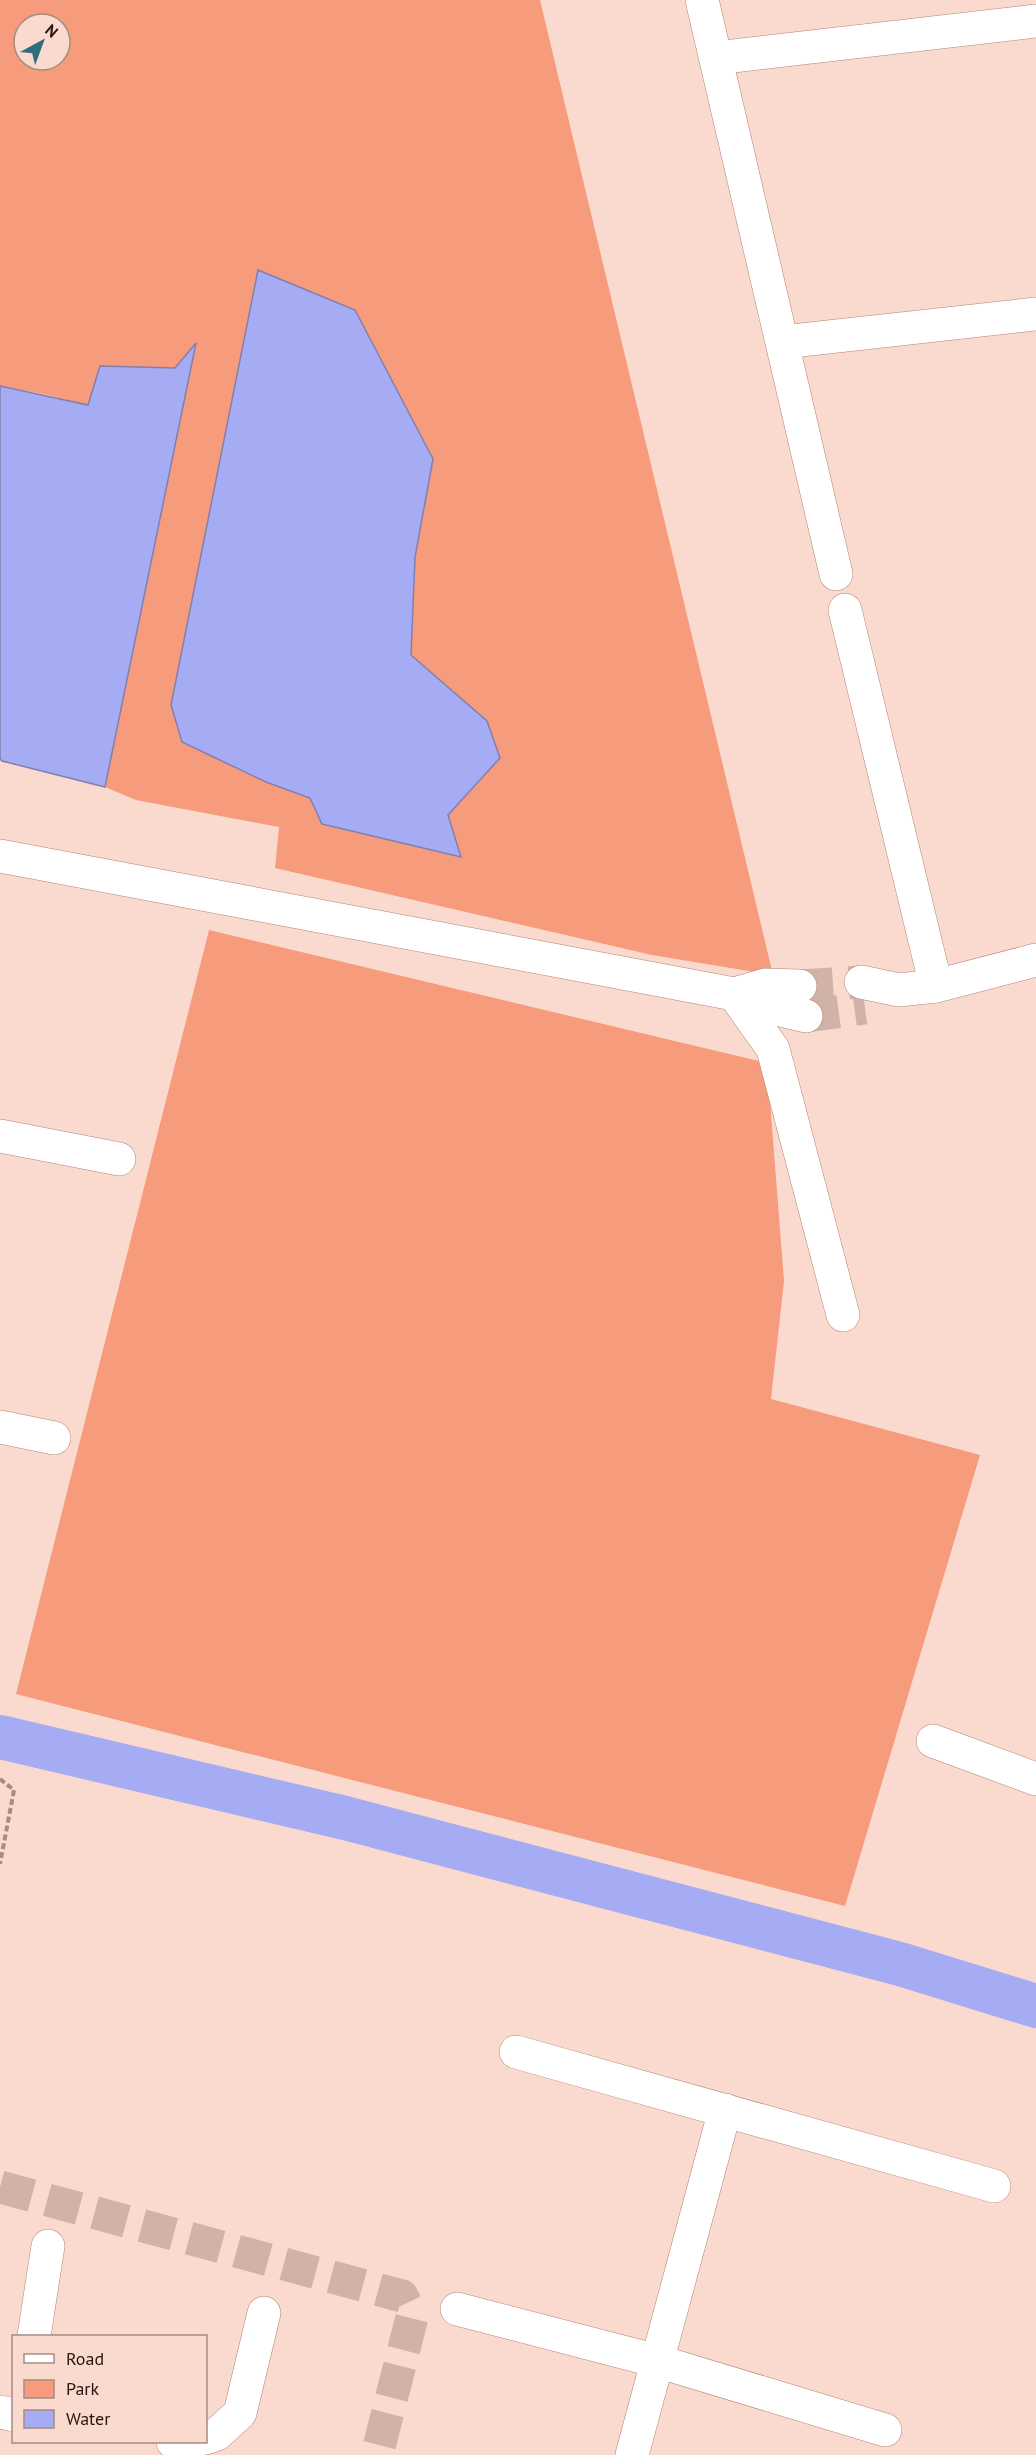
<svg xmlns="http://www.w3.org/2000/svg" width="1036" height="2455" viewBox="0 0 1036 2455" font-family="'PT Sans',sans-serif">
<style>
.green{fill:#f69b7b;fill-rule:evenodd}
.water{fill:#a6acf3;stroke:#807faf;stroke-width:1.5}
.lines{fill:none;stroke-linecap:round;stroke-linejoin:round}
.canal{stroke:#a6acf3;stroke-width:44}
.minor-tunnel{stroke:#d0b2a8;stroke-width:33;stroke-dasharray:33 16;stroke-linecap:butt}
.minor-casing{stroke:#b48473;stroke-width:34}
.path{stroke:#a78c83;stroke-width:4;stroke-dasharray:6 3;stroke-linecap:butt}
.minor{stroke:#fff;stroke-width:33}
</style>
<rect width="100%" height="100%" fill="#fad9ce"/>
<!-- green -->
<g class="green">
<path d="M 0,0 L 540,0 L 773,975 L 652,955 L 275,868 L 279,827 L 136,800 L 105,787 L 196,344 L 175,368 L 101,366 L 88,406 L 48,395 L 0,386 ZM 24,24 L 60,24 L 60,60 L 24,60 ZM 258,270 L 433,459 L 415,557 L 411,655 L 487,721 L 500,758 L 448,815 L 461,856 L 322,825 L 310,798 L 266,782 L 182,742 L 171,705 Z"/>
<polygon points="209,930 767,1063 784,1281 771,1399 980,1455 845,1906 16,1694"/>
</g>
<!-- water -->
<g class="water">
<polygon points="258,270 355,310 433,459 415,557 411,655 487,721 500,758 448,815 461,857 322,824 310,798 266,782 182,742 171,705"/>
<polygon points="196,343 105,787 2,761 0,759 0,386 88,405 100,366 175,368"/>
</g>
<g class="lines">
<!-- canal -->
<polyline class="canal" points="0,1737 345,1818 900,1964 1036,2006"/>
<!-- minor-tunnel -->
<g class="minor-tunnel">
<polyline points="800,986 861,982"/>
<polyline points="806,1016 865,1008"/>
<polyline points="0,2187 402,2296 412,2317 377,2455"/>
</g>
<defs>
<g id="minor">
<polyline points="702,0 836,574"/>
<polyline points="716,58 1036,21"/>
<polyline points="783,342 1036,314"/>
<polyline points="845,610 936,986"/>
<polyline points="0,856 734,994 764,1006 806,1016"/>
<polyline points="861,982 899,990 936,986 1036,960"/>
<polyline points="734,994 773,1049 843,1315"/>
<polyline points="734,994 765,985 800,986"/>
<polyline points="0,1136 119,1159"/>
<polyline points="0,1427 54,1438"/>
<polyline points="933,1741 1036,1779"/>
<polyline points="516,2052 994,2186"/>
<polyline points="457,2309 657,2361 885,2430"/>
<polyline points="34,2336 48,2246"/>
<polyline points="0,2412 14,2415"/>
<polyline points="206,2438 217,2434 240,2413 264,2313"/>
<polyline points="173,2442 188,2444 194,2442"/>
<polyline points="632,2455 725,2110"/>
</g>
</defs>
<!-- minor casing -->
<use href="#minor" class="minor-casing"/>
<!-- path -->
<polyline class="path" points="0,1779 14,1790 0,1864"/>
<!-- minor -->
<use href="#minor" class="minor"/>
</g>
<!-- legend -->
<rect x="12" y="2335" width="195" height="108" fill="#fad9ce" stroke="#a68b82" stroke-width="1.5"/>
<rect x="24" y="2354" width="30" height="9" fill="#ffffff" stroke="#a68b82" stroke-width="1.5"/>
<text x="66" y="2365" font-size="18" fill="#28150f">Road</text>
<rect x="24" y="2380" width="30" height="18" fill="#f69b7b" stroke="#a68b82" stroke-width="1.5"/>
<text x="66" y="2395" font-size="18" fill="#28150f">Park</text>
<rect x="24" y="2410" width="30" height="18" fill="#a6acf3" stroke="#a68b82" stroke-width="1.5"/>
<text x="66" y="2425" font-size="18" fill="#28150f">Water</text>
<!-- north arrow -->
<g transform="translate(42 42) rotate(41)"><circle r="28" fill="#fad9ce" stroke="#a68b82" stroke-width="1.5"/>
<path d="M0-4.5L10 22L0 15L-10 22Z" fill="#2d6f82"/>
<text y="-9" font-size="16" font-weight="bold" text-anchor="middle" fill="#28150f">N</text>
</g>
</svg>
